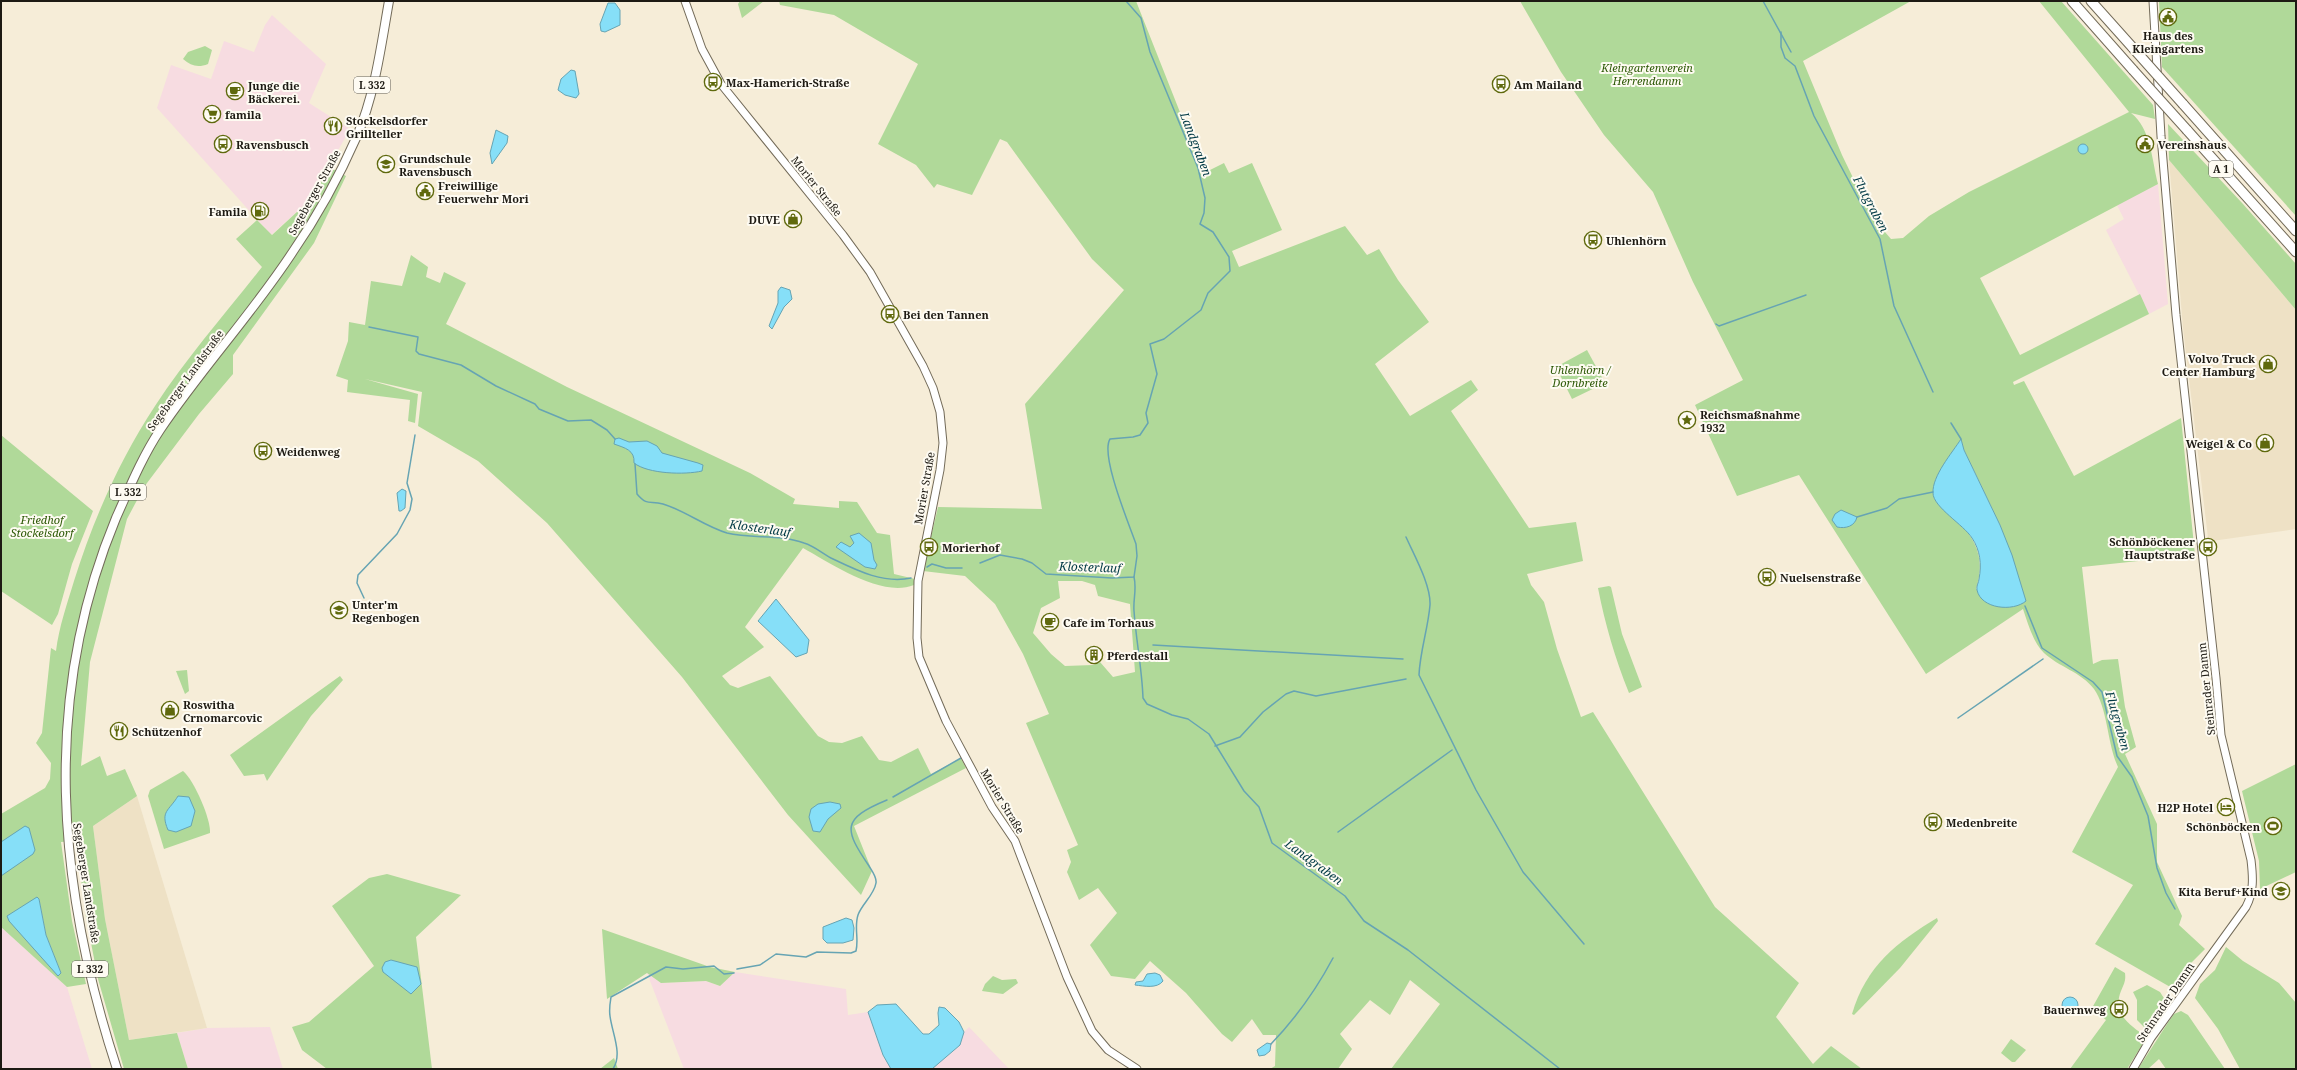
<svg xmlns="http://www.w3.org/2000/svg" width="2297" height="1070" viewBox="0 0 2297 1070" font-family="'Noto Serif',serif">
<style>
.commercial{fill:#f7dce1}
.built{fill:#eee1c5}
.green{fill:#b0d999;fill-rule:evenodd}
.water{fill:#86dff8;stroke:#66a4b3}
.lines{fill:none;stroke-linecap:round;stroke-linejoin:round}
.stream{stroke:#66a4b3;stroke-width:1.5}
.secondary-casing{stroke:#736b59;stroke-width:9}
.primary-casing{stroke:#736b59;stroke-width:10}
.highway-casing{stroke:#736b59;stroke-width:11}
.secondary{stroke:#fff;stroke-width:7}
.primary{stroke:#fff;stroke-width:8}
.highway{stroke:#fff;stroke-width:9}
.highway-bridge-casing{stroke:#736b59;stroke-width:11;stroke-linecap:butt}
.highway-bridge{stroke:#fff;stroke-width:9}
.labels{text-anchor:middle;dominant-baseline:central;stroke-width:4;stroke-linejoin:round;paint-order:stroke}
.shield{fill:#fefbf2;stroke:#605e56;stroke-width:1}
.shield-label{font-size:10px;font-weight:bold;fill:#1d1a13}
.poi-label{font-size:11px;font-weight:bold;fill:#1d1a13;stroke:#fefbf2;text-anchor:start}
.park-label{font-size:11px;font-style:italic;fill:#2d5906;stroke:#fefbf2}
.street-label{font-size:11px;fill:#1d1a13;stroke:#fefbf2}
.water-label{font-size:12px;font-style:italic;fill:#003945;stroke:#fefbf2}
</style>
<rect width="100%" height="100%" fill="#f6edd8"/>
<!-- commercial -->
<g class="commercial">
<polygon points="272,15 326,64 309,103 350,129 311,199 271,235 157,108 171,65 211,79 224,41 254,52 265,25"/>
<polygon points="2158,184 2168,304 2149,314 2106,230 2124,219 2117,205"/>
<polygon points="1,927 67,987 92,1069 1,1069"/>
<polygon points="735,972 846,989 848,1015 868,1012 883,1055 891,1069 684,1069 647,973 661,983 706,981 720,986"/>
<polygon points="270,1027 283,1069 188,1069 177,1033 207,1028"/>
<polygon points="969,1027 1009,1069 932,1069 960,1045 964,1032"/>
</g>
<!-- built -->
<g class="built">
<polygon points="2169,160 2296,310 2296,529 2212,541 2208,538 2183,328"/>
<polygon points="137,796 207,1028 129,1040 105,919 93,826"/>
</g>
<!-- green -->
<g class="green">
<polygon points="740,1 764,1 742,18 738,4"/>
<path d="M 779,1 L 1136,1 L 1204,173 L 1224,163 L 1229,173 L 1252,163 L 1282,230 L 1232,251 L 1239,267 L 1345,226 L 1367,255 L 1379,249 L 1398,280 L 1429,322 L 1375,364 L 1410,416 L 1471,380 L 1478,390 L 1451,411 L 1529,528 L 1576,522 L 1583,561 L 1527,574 L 1531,585 L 1544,602 L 1557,649 L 1581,717 L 1593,712 L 1715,907 L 1799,983 L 1776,1017 L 1813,1064 L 1831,1046 L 1862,1069 L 1391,1069 L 1440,1004 L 1410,980 L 1390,1015 L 1370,1000 L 1340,1034 L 1352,1049 L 1338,1069 L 1270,1069 L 1275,1066 L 1276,1035 L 1263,1035 L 1252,1019 L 1232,1042 L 1222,1034 L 1186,993 L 1150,961 L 1135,979 L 1111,976 L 1090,945 L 1117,913 L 1098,888 L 1079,900 L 1067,872 L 1071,862 L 1067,850 L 1078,845 L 1026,723 L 1049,714 L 1023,654 L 995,604 L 965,576 L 923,571 L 938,507 L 1042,509 L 1025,404 L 1124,290 L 1092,259 L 1007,142 L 1000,139 L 972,195 L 937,184 L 934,188 L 916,165 L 878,144 L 918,64 L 834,15 L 780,5 ZM 1058,581 L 1082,581 L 1095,585 L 1098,596 L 1130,604 L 1135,672 L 1113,677 L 1100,662 L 1093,665 L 1065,666 L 1051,654 L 1033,633 L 1041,608 L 1060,598 Z"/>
<path d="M 1520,1 L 1911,1 L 1803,61 L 1842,155 L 1872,217 L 1891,239 L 1903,238 L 1929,216 L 1969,192 L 2129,112 L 2039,1 L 2061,1 L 2153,105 L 2155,119 L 2131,113 C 2151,128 2152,161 2158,184 L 1980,278 L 2020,355 L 2140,294 L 2149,314 L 2013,382 L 2014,385 L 2024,381 L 2074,476 L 2181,418 L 2195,555 L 2082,567 L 2093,664 L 2102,660 L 2118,659 L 2125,707 L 2136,747 L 2125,754 L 2157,824 L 2157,862 L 2182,916 L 2179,925 L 2205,949 L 2190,964 L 2172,988 L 2095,944 L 2133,885 L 2072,852 L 2118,767 C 2107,743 2108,709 2094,689 C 2081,672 2059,667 2044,653 C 2033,642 2028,624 2023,609 L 1926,674 L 1799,475 L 1737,496 L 1695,405 L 1743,380 L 1693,282 L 1653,192 L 1604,135 L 1561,72 ZM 1961,440 L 1964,450 L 2000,525 L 2019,580 L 1976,589 C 1989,548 1967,528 1938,504 Z"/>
<polygon points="2159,1 2296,1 2296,216 2162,67"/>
<path d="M 205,46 L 212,50 L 208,64 C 198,68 191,66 183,59 L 188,52 Z"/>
<polygon points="2168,124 2243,204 2296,264 2296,310 2169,160"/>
<path d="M 329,167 L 346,176 L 314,243 L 233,355 L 233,374 L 199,414 L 144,487 L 127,519 L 90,662 L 81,766 L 100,756 L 107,776 L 125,769 L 137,796 L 93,826 L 105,919 L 129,1040 L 177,1033 L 188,1069 L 124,1069 L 98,979 L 86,917 L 76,841 L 61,842 L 72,921 L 86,984 L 67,987 L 1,927 L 1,814 L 45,788 L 50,779 L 51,763 L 36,743 L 42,733 L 51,648 L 56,651 C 59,627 67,604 74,581 C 93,520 120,459 155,406 C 187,357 226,313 262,267 L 236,239 L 257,220 L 272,235 L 311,199 ZM 39,899 L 46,935 L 61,973 L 7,916 Z"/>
<path d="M 411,255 L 428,267 L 426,277 L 440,283 L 444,272 L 466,283 L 446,324 L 567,387 L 750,473 L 795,499 L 793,504 L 839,508 L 839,501 L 857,502 L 877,533 L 890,535 L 894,574 L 915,579 L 914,585 C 881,598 832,564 803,548 L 745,627 L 764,647 L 722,676 L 730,685 L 738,688 L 770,676 L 818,736 L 829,742 L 842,743 L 862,736 L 879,760 L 891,762 L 918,748 L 931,774 L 961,758 L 966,768 L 854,826 L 872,871 L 861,895 L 788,815 L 682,677 L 547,523 L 478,461 L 418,426 L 422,392 L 365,379 L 418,394 L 415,423 L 408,421 L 410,400 L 347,392 L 348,380 L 336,376 L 348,341 L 349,322 L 365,325 L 371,281 L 402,286 Z"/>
<polygon points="1587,350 1605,383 1572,399 1556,367"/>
<polygon points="1,435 93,511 72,564 58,614 52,625 1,591"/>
<path d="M 1609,586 L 1611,587 L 1622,634 L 1642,687 L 1629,693 C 1615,658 1605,624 1598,588 Z"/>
<polygon points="187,670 189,691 185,694 176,671"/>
<polygon points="340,676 343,680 311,716 267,781 264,774 244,776 230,755"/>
<polygon points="2296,764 2296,872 2260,889 2259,861 2242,791"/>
<path d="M 183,771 C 194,780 211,819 210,833 L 164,849 L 148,796 L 150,790 Z"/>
<polygon points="387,874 461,895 416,937 432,1069 327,1069 302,1050 292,1027 309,1022 374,966 332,906 369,878"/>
<path d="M 1937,918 L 1938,921 L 1900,968 L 1854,1015 L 1852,1014 C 1866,966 1897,942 1937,918 Z"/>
<polygon points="602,929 710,967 735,972 720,986 706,981 661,983 647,973 607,999"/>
<polygon points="2226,947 2243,961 2279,983 2296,1003 2296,1069 2240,1069 2218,1029 2195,998 2200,984 2215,970"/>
<path d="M 2115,967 L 2125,973 C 2126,981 2124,984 2121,991 C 2112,1013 2129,1025 2147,1037 L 2127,1069 L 2070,1069 L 2106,1020 L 2092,1008 Z"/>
<polygon points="993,976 1002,980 1016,979 1018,983 1003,994 982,991 985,984"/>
<polygon points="2147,985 2160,992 2167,1003 2153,1028 2145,1028 2137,1020 2137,1000 2133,992"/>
<polygon points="2181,1011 2188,1015 2225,1069 2166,1069 2159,1059 2148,1069 2138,1069 2169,1021 2174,1014"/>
<polygon points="2011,1039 2026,1050 2015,1062 2012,1062 2001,1053"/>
<polygon points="614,1058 618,1069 600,1069"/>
</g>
<!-- water -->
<g class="water">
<polygon points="608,3 615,3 620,10 620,25 605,32 601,31 600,24"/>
<polygon points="571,70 575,71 579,94 576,98 565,95 558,90 561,79"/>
<polygon points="496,130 508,136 507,143 492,164 490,153"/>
<circle cx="2083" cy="149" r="5"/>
<polygon points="781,287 790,290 792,299 784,307 772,329 769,326 778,303 778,291"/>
<path d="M 619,438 L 629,442 L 647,441 L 657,446 L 662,453 L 698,463 L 703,465 L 702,471 C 685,475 648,474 634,463 C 635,450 625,448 614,444 L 615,439 Z"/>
<path d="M 1961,439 L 1964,450 L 2000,525 L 2012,555 L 2026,601 C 2013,612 1981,609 1977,590 C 1976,586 1979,582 1979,579 C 1982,564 1980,550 1972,538 C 1964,525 1933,507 1933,493 C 1932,476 1952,453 1961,439 Z"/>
<polygon points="402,489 406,491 405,508 401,511 399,511 397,493"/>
<path d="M 1841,510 L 1857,517 C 1855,526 1846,529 1837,527 L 1832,520 L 1835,514 Z"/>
<polygon points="859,533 871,543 874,560 877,565 875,569 865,567 836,547 841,542 850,547 854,543 850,536"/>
<polygon points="776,599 809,640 807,653 796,657 758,621"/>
<path d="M 178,796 L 189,797 L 195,811 L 191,826 L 176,832 L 168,830 C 160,811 169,811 178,796 Z"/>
<polygon points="830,802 840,804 841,808 828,819 820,832 813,831 809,817 811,809 818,804"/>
<polygon points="25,826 29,828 35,850 33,854 1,876 1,842"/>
<polygon points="37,897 39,899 46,935 61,973 58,976 9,921 7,916"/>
<polygon points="846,918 852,920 854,928 853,940 843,943 827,943 823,939 823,927"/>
<polygon points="391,960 417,967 421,984 411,994 383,972 382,968 385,962"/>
<path d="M 1155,973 L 1160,975 L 1163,981 C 1157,989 1144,986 1135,985 L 1136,982 L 1143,981 L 1147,974 Z"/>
<circle cx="2070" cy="1005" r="8"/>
<polygon points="896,1004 923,1034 929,1034 939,1025 938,1013 939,1007 945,1008 959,1022 964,1032 960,1045 932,1069 891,1069 883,1055 868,1012 877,1005"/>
<polygon points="1267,1043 1271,1044 1270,1051 1265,1055 1259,1056 1257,1050"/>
</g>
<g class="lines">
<!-- stream -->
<g class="stream">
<polyline points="1763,1 1791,52"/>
<polyline points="1781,32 1781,47 1785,58 1795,66 1814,116 1880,239 1894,306 1933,392"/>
<polyline points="1716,324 1719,326 1806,295"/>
<polyline points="369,327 418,337 416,351 419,354 461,365 496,386 535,404 539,409 568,421 591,420 607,430 615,439"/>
<polyline points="1951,423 1961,439"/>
<path d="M 635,464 L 637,494 C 648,507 650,500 663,504 C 686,511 704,526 727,533 C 752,539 780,534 804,543 C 814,546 822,553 831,558 C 856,570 883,584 911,578"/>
<polyline points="1857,517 1887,508 1899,499 1933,492"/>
<path d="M 1406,537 C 1414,555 1431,585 1430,605 C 1428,629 1420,651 1419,675 L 1476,790 L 1523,872 L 1584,944"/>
<path d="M 980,563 L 1000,555 L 1022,559 L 1032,563 L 1046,574 L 1112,578 L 1134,577 L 1137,556 L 1136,544 C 1129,524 1100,455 1110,439 L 1133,437 L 1140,435 L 1148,423 L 1146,413 L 1157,374 L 1150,344 L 1164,339 L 1201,310 L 1208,293 L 1230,271 L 1229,257 L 1213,232 L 1200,224 L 1204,213 L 1205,198 L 1198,168 L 1150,52 L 1141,18 L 1126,1"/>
<polyline points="927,567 932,564 946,568 962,568"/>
<path d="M 1134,577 C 1137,589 1133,599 1134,611 C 1136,640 1142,669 1143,698 L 1147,704 L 1172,715 L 1188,719 L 1209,734 L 1244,791 L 1259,807 L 1272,843 L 1345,896 L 1364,921 L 1408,950 L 1560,1069"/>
<polyline points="364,598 357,583 358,575 397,534 410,510 412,499 407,483 415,435"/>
<polyline points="2025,606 2042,648 2093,682 2102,692 2117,756 2132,777 2148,816 2157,868 2166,893 2175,909"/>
<polyline points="1153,645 1403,659"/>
<polyline points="1958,718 2043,659"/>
<polyline points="1215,746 1240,737 1263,712 1286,694 1294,691 1316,696 1406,679"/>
<polyline points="893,797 961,758"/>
<polyline points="1338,832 1452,750"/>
<path d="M 737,969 L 760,965 L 776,954 L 806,957 L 817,952 L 851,953 L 856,951 C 859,939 854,927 858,915 C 862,904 874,895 876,883 C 877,877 872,871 869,866 C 844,829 841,819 887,800"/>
<path d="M 1271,1044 C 1296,1018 1316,990 1333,958"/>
<path d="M 613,1069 C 623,1054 612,1033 610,1016 C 609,1010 610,1003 611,997 L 666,967 L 683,969 L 714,966 L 724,974 L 734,973"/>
</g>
<defs>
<g id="secondary">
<polyline points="685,1 702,49 721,84 843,235 870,272 923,366 933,388 940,412 943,443 940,470 918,581 917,638 919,657 946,721 992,807 1015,841 1067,977 1092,1031 1108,1050 1137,1069"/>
<path d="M 2133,1069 L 2151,1038 L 2246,907 C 2254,892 2253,877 2251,860 L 2221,735 L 2216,678 L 2176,315 L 2161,136 L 2153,1"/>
</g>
<path id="primary" d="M 117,1069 C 57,886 41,699 116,518 C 129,489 142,457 160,430 C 201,369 252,314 292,253 C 317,217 339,177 357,136 C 375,94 381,46 389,1"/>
<g id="highway">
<polyline points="2072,1 2133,70"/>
<polyline points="2091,1 2133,48"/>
<polyline points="2183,104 2296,231"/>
<polyline points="2187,130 2296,252"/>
</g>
</defs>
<!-- secondary casing -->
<use href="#secondary" class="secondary-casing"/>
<!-- primary casing -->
<use href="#primary" class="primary-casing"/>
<!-- highway casing -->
<use href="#highway" class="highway-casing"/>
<!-- secondary -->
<use href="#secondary" class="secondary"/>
<!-- primary -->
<use href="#primary" class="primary"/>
<!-- highway -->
<use href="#highway" class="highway"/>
<defs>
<g id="highway-bridge">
<polyline points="2133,48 2183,104"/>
<polyline points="2133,70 2187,130"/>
</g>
</defs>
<!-- highway-bridge casing -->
<use href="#highway-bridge" class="highway-bridge-casing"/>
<!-- highway-bridge -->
<use href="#highway-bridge" class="highway-bridge"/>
</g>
<!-- icons -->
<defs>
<symbol id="civic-ring" viewBox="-11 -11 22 22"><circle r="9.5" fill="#fefbf2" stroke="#5f690d" stroke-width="1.5"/><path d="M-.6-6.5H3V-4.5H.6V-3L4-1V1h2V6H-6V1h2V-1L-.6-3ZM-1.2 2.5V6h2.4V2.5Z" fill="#5f690d"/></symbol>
<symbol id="bus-ring" viewBox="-11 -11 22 22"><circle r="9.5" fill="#fefbf2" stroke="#5f690d" stroke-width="1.5"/><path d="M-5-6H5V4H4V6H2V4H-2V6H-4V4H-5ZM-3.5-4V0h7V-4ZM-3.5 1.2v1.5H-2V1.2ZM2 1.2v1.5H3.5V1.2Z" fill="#5f690d"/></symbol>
<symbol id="cafe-ring" viewBox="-11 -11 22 22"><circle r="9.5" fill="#fefbf2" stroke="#5f690d" stroke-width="1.5"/><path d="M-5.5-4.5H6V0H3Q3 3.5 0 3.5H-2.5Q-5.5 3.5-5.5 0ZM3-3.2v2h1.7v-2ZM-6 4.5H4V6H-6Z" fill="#5f690d"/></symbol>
<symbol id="supermarket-ring" viewBox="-11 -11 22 22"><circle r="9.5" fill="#fefbf2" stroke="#5f690d" stroke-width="1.5"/><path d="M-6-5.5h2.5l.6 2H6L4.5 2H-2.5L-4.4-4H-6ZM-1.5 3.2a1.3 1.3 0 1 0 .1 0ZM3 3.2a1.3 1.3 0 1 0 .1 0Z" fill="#5f690d"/></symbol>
<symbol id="restaurant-ring" viewBox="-11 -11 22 22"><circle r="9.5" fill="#fefbf2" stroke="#5f690d" stroke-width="1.5"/><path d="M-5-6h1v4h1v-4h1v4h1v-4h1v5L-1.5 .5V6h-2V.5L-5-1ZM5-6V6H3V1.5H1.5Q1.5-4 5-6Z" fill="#5f690d"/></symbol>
<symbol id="school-ring" viewBox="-11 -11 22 22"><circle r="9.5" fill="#fefbf2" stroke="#5f690d" stroke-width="1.5"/><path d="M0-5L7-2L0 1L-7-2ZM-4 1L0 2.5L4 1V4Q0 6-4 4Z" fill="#5f690d"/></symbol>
<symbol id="fuel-ring" viewBox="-11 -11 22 22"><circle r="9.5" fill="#fefbf2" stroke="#5f690d" stroke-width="1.5"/><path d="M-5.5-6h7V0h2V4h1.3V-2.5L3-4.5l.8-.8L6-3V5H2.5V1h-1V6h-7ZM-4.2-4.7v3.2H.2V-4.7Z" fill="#5f690d"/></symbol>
<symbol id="shop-ring" viewBox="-11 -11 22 22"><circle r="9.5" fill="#fefbf2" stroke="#5f690d" stroke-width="1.5"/><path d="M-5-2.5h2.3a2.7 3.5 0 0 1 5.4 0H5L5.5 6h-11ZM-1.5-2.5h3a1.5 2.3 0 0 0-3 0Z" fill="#5f690d"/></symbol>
<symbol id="sight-ring" viewBox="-11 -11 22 22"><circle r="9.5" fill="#fefbf2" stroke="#5f690d" stroke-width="1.5"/><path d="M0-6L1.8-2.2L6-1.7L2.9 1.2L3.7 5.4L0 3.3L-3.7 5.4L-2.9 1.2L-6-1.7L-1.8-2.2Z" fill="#5f690d"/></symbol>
<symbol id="building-ring" viewBox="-11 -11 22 22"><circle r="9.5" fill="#fefbf2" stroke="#5f690d" stroke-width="1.5"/><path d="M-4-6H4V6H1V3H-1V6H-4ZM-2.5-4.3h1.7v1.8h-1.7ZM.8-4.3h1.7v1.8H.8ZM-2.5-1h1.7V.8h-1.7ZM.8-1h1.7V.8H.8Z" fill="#5f690d"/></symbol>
<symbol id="hotel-ring" viewBox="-11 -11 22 22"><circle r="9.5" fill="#fefbf2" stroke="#5f690d" stroke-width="1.5"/><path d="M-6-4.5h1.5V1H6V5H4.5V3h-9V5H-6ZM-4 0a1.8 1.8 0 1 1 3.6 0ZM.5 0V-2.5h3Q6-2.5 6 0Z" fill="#5f690d"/></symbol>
<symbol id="stadium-ring" viewBox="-11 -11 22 22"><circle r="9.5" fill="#fefbf2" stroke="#5f690d" stroke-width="1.5"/><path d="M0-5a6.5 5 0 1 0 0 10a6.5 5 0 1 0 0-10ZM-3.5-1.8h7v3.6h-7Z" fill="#5f690d"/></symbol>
</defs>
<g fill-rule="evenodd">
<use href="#civic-ring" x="2158" y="7" width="20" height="20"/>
<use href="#bus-ring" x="703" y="72" width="20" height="20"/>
<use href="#bus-ring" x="1491" y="74" width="20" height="20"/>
<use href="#cafe-ring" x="225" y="81" width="20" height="20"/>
<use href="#supermarket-ring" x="202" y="104" width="20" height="20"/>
<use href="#restaurant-ring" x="323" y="116" width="20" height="20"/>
<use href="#bus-ring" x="213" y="134" width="20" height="20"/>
<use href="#civic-ring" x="2135" y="134" width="20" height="20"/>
<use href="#school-ring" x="376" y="154" width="20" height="20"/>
<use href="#civic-ring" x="415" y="181" width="20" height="20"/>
<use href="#fuel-ring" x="250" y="201" width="20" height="20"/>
<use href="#shop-ring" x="783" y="209" width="20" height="20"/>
<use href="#bus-ring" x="1583" y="230" width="20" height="20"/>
<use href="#bus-ring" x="880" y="304" width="20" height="20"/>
<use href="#shop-ring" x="2258" y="354" width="20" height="20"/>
<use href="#sight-ring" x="1677" y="410" width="20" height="20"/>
<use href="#shop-ring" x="2255" y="433" width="20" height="20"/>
<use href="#bus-ring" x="253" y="441" width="20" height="20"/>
<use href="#bus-ring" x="919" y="537" width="20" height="20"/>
<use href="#bus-ring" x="2198" y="537" width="20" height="20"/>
<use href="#bus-ring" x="1757" y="567" width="20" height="20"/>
<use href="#school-ring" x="329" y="600" width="20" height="20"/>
<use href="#cafe-ring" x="1040" y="612" width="20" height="20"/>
<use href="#building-ring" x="1084" y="645" width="20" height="20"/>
<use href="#shop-ring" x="160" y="700" width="20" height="20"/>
<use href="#restaurant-ring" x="109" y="721" width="20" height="20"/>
<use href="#hotel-ring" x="2216" y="797" width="20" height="20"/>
<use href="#bus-ring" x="1923" y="812" width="20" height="20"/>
<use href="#stadium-ring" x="2263" y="816" width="20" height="20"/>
<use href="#school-ring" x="2271" y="881" width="20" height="20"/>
<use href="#bus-ring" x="2109" y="999" width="20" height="20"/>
</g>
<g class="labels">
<!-- shield labels -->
<g class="shield">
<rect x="354" y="77" width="36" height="16" rx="3"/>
<rect x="2209" y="161" width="24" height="16" rx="3"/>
<rect x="110" y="484" width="36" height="16" rx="3"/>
<rect x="72" y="961" width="36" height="16" rx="3"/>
</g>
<g class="shield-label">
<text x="372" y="85">L 332</text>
<text x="2221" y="169">A 1</text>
<text x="128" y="492">L 332</text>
<text x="90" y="969">L 332</text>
</g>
<!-- poi labels -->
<g class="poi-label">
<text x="2168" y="35" text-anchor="middle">Haus des<tspan x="2168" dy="13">Kleingartens</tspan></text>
<text x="726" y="82">Max-Hamerich-Straße</text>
<text x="1514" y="84">Am Mailand</text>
<text x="248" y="85">Junge die<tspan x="248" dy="13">Bäckerei.</tspan></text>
<text x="225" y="114">famila</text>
<text x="346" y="120">Stockelsdorfer<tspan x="346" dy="13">Grillteller</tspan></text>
<text x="236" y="144">Ravensbusch</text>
<text x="2158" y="144">Vereinshaus</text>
<text x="399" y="158">Grundschule<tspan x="399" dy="13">Ravensbusch</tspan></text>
<text x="438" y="185">Freiwillige<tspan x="438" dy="13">Feuerwehr Mori</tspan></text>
<text x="247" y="211" text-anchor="end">Famila</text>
<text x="780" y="219" text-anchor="end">DUVE</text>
<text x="1606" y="240">Uhlenhörn</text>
<text x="903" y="314">Bei den Tannen</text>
<text x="2255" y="358" text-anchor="end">Volvo Truck<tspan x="2255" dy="13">Center Hamburg</tspan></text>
<text x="1700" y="414">Reichsmaßnahme<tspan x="1700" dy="13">1932</tspan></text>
<text x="2252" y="443" text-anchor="end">Weigel &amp; Co</text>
<text x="276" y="451">Weidenweg</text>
<text x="2195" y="541" text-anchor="end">Schönböckener<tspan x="2195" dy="13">Hauptstraße</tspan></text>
<text x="942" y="547">Morierhof</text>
<text x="1780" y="577">Nuelsenstraße</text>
<text x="352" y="604">Unter'm<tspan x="352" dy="13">Regenbogen</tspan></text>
<text x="1063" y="622">Cafe im Torhaus</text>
<text x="1107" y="655">Pferdestall</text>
<text x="183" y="704">Roswitha<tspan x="183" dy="13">Crnomarcovic</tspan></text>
<text x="132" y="731">Schützenhof</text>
<text x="2213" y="807" text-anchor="end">H2P Hotel</text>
<text x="1946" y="822">Medenbreite</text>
<text x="2260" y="826" text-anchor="end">Schönböcken</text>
<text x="2268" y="891" text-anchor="end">Kita Beruf+Kind</text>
<text x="2106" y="1009" text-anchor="end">Bauernweg</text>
</g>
<!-- park labels -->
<g class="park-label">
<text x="1647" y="67">Kleingartenverein<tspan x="1647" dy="13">Herrendamm</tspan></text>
<text x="1580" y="369">Uhlenhörn /<tspan x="1580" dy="13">Dornbreite</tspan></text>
<text x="42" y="519">Friedhof<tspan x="42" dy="13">Stockelsdorf</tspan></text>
</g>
<!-- street labels -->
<g class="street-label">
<text transform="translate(817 186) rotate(51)">Morier Straße</text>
<text transform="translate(314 192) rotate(-61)">Segeberger Straße</text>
<text transform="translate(185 380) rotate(-54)">Segeberger Landstraße</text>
<text transform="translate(924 488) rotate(-80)">Morier Straße</text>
<text transform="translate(2206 689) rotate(-96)">Steinrader Damm</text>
<text transform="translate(1003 801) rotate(59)">Morier Straße</text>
<text transform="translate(87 883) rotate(81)">Segeberger Landstraße</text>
<text transform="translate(2165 1002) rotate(-56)">Steinrader Damm</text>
</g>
<!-- water labels -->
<g class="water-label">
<text transform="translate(1196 144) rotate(69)">Landgraben</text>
<text transform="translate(1871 204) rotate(62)">Flutgraben</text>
<text transform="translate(760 528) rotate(8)">Klosterlauf</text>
<text transform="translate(1090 567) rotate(2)">Klosterlauf</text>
<text transform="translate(2118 721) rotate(74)">Flutgraben</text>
<text transform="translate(1314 862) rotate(36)">Landgraben</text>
</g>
</g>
<!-- border -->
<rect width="2297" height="1070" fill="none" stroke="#1d1a13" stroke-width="4"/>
</svg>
